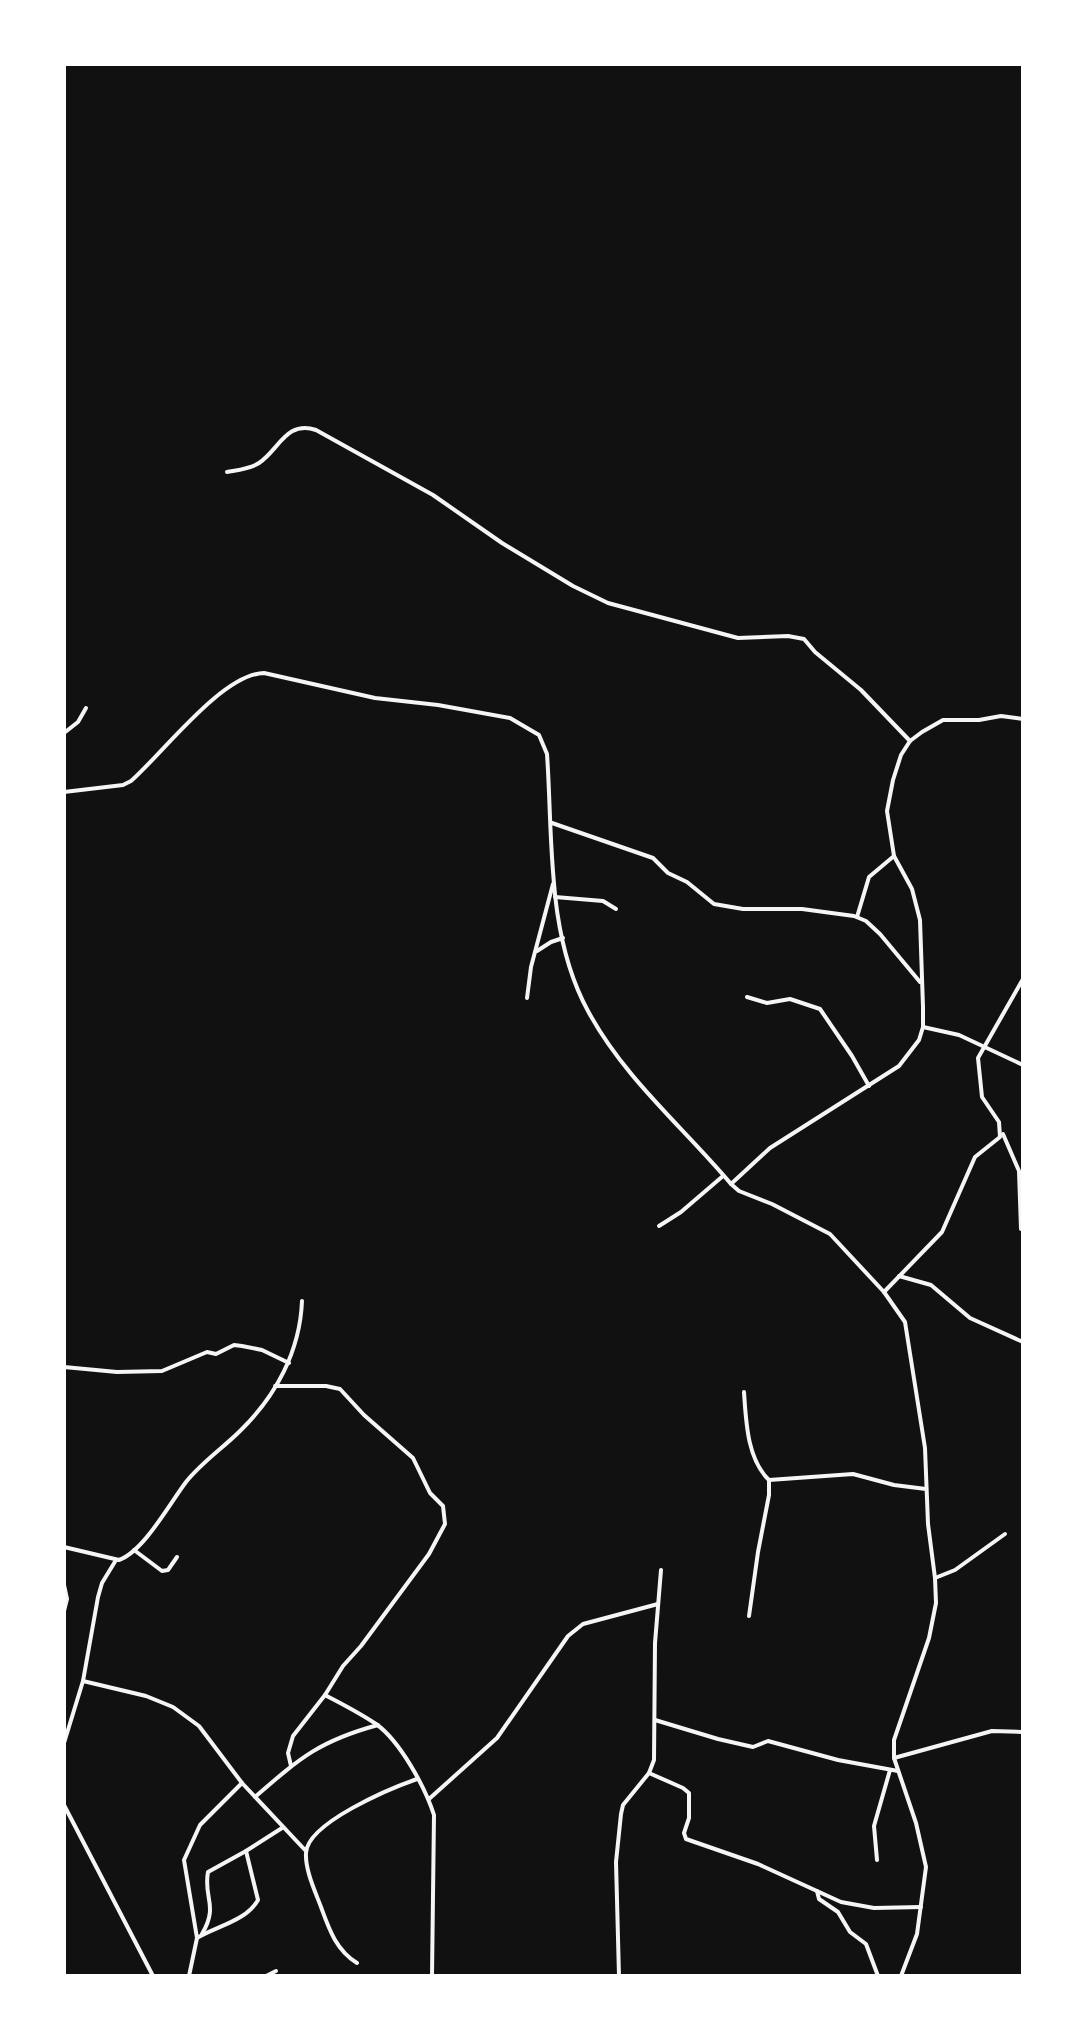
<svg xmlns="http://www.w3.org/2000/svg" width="1087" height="2040" viewBox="0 0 1087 2040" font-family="Jost,sans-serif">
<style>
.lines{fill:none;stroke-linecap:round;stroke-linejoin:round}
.minor{stroke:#f5f5f5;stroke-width:4}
</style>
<rect width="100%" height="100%" fill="#111"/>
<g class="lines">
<!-- minor -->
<g class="minor">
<path d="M 227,472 C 238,470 250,469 259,463 C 279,450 286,420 316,430 L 433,495 L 502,543 L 573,586 L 608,603 L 738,638 L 788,636 L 804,639 L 815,652 L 861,690 L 910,741"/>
<polyline points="64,733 78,722 86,708"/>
<path d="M 64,792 L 123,785 L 131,781 C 163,753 222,674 264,673 L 375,698 L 438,705 L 510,718 L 539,735 L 547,754 C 553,839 546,934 588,1011 C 624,1078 683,1127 731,1184 L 739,1191 L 772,1204 L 830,1234 L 884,1292 L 905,1322 L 925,1448 L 928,1524 L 935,1578 L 936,1603 L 929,1638 L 894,1740 L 894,1758 L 916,1823 L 926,1867 L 917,1934 L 901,1976"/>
<polyline points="552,823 653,858 668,873 687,882 714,904 743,909 802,909 854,916 866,921 880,934 920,982"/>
<polyline points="555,897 603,901 616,909"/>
<polyline points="857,917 869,877 894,856"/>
<polyline points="537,951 551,942 563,938"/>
<polyline points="747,997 767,1003 790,999 820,1009 852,1056 869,1086"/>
<polyline points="527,998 531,967 553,884"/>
<polyline points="923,1027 959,1035 1023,1065"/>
<polyline points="1003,1134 1019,1171 1021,1229"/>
<polyline points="731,1184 770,1148 899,1066 919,1040 923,1027 923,1007 920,920 912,889 894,856 887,811 893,780 901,755 910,741 922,732 943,720 979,720 1001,716 1023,719"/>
<polyline points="659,1226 681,1212 723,1176"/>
<polyline points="899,1276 931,1285 970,1318 1023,1342"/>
<polyline points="884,1292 942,1232 975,1157 1000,1137 999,1122 982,1097 978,1058 1023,979"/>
<polyline points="64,1367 117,1372 162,1371 207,1352 216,1354 234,1345 242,1346 262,1350 289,1363"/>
<polyline points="275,1386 326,1386 340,1389 364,1415 413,1458 430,1493 443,1506 445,1524 429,1554 361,1646 343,1666 325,1695 293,1736 288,1753 291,1766"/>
<path d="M 744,1392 C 746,1421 747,1459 769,1480 L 769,1495 L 758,1552 L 749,1616"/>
<polyline points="769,1480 853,1474 894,1485 926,1489"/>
<path d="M 64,1547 L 119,1560 C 144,1551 170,1503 186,1482 C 202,1462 223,1448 240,1431 C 276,1396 300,1351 302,1301"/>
<polyline points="134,1550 162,1571 168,1570 177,1557"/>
<polyline points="935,1578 955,1570 1005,1534"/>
<polyline points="64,1585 67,1599 64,1611"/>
<polyline points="83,1681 146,1696 173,1707 199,1726 242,1783 305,1850"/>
<path d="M 325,1695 C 342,1704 360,1713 376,1724 C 400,1741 425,1787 434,1815 L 432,1976"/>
<polyline points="655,1720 718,1739 753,1747 768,1741 838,1760 898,1771"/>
<polyline points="64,1743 83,1681 98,1597 102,1583 116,1560"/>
<polyline points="894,1758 992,1731 1023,1732"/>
<polyline points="649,1773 683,1788 689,1793 689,1818 684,1833 686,1839 758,1864 841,1902 874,1908 921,1907"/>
<path d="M 255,1797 C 300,1758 319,1741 378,1725"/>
<polyline points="429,1799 497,1738 568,1636 583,1624 658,1604"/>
<polyline points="64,1805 153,1976"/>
<polyline points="877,1860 874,1826 890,1770"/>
<polyline points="817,1891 819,1899 838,1912 850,1932 866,1944 878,1976"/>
<path d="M 202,1934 C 219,1905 203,1898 208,1872 L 246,1851 L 282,1828"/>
<polyline points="197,1938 184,1860 200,1825 242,1783"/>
<path d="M 357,1963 C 336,1950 329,1929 321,1907 C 315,1891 305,1870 306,1853 C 307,1823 391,1788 417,1779"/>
<path d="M 189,1976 L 197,1938 C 217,1926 246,1921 258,1900 L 246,1851"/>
<polyline points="266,1976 276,1971"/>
<polyline points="619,1976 616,1862 621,1814 623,1805 649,1773 654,1760 655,1643 661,1570"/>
</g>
</g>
<!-- border -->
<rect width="1087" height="2040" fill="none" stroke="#ffffff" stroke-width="132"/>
</svg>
